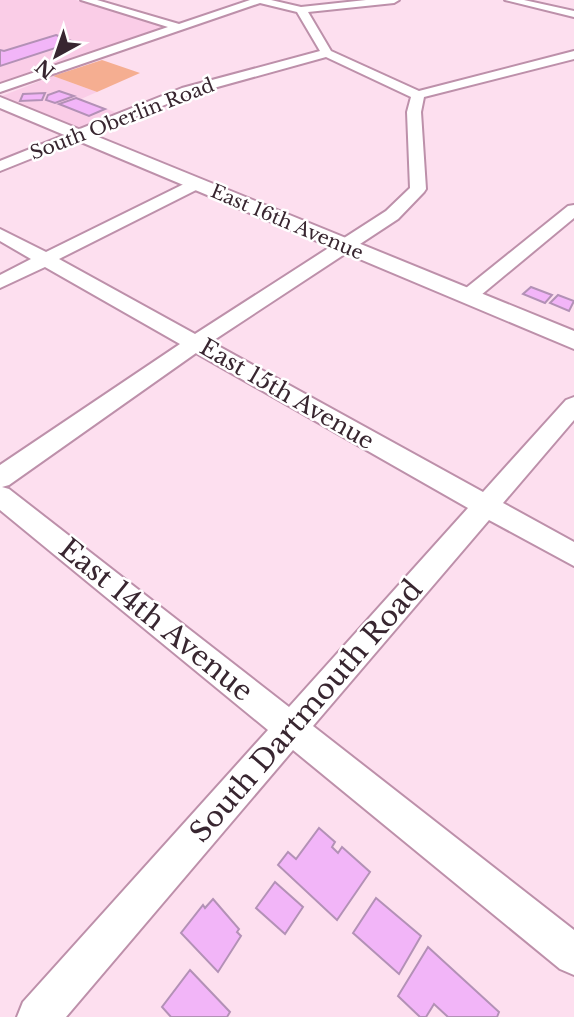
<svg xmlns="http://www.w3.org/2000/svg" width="574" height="1017" viewBox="0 0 574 1017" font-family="'Libre Baskerville',serif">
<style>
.built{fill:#facde7}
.green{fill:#f5ae91}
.building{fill:#f2b5f8;stroke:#b391b6;stroke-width:2}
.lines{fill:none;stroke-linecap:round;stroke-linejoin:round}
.minor-casing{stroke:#bd90aa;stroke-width:4}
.major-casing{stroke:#bd90aa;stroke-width:4}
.minor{fill:#fff;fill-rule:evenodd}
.major{fill:#fff;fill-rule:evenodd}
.labels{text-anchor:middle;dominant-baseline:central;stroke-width:5;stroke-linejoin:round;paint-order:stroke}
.far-street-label{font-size:19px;fill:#382630;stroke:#fff}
.street-label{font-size:23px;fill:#382630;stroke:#fff}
.near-street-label{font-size:28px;fill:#382630;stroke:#fff}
</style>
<rect width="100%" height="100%" fill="#fddfef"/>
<!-- built -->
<g class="built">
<polygon points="0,0 76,0 167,27 0,83"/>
<polygon points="53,76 97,92 81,99 120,114 80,129 2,96"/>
</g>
<!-- green -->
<polygon class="green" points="102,60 140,73 97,92 53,76"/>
<!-- building -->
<g class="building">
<polygon points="56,35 74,42 0,66 0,50 4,51"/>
<polygon points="59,91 74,96 55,103 46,100 48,95"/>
<polygon points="45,93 42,100 20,101 23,94"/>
<polygon points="76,98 105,109 89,116 59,104"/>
<polygon points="531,287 552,295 545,303 523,294"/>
<polygon points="558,295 574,301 569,311 550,303"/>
<polygon points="319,828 335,842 332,847 338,853 342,847 370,872 337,920 278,865 288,852 296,859"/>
<polygon points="275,882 303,907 285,934 256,908"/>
<polygon points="376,898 421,936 399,974 353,933"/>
<polygon points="213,899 239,929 237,932 241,936 218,972 181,933 203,905 205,908"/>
<polygon points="428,947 499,1012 497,1017 448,1017 434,1004 426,1017 420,1017 398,996"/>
<polygon points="190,970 230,1012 227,1017 171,1017 162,1007"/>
</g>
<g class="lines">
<defs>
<g id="minor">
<path d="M 81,0 L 97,0 L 179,24 L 250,0 L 271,0 L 301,7 L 366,0 L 399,0 L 394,3 L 308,12 L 331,51 L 419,91 L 574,51 L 574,59 L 424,97 L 421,112 L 426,189 L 424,192 L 398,219 L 211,342 L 483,492 L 566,400 L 574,397 L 574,420 L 503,503 L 574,542 L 574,566 L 489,520 L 313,726 L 574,930 L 574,975 L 560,969 L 293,750 L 66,1017 L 17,1017 L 23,1002 L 268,730 L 0,510 L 0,465 L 180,344 L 45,267 L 0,288 L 0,275 L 31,259 L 0,241 L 0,229 L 46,252 L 190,181 L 202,181 L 204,184 L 202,187 L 59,259 L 195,334 L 386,211 L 410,188 L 407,112 L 411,97 L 326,57 L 192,94 L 0,171 L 0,161 L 182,88 L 320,51 L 297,12 L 260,3 L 0,92 L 0,84 L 168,27 ZM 196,353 L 468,508 L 289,707 L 9,489 L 2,487 L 9,485 Z"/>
<polygon points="505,0 524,0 574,11 574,17"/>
<polygon points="574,205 574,218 475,300 461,300 458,296 461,292 568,206"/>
</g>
<polygon id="major" points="0,97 574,331 574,349 0,108"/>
</defs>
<!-- minor casing -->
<use href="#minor" class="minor-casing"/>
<!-- major casing -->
<use href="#major" class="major-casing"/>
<!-- minor -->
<use href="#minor" class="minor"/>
<!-- major -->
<use href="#major" class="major"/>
</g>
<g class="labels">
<!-- far-street labels -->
<g class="far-street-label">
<text transform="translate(122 119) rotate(-21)">South Oberlin Road</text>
<text transform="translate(287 222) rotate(23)">East 16th Avenue</text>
</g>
<!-- street labels -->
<g class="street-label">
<text transform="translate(287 394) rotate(30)">East 15th Avenue</text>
</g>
<!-- near-street labels -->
<g class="near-street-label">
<text transform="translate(156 620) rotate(39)">East 14th Avenue</text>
<text transform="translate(306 711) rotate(-49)">South Dartmouth Road</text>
</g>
</g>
<!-- north arrow -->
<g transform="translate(56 56) rotate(220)" stroke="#ffffff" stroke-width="5" paint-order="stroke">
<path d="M0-5L12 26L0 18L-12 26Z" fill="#382630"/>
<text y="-10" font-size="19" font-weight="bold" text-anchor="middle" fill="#382630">N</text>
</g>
</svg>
